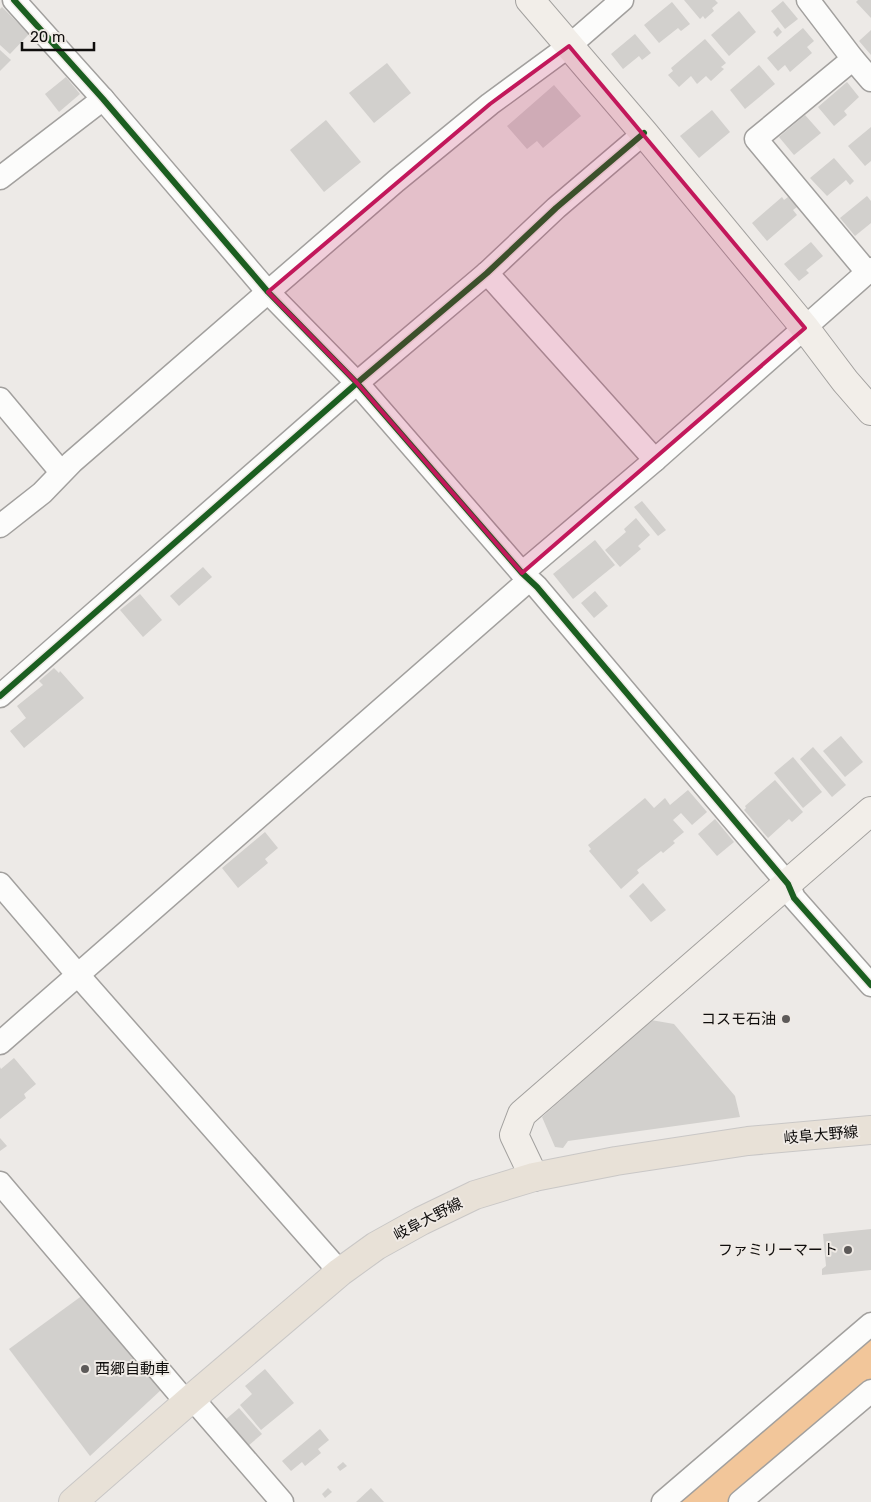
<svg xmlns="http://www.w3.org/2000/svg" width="871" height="1502" viewBox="0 0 871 1502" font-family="Rubik,'Noto Sans JP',sans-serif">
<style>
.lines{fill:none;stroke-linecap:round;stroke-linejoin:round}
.river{stroke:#f2c69a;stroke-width:44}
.building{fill:#d2d0cd}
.street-casing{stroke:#a2a09e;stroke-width:25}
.secondary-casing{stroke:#a2a09e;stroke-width:30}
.primary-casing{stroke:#c9c7c6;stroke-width:30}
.street{stroke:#fcfcfb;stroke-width:22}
.secondary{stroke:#f2eee9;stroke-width:28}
.primary{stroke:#e8e1d7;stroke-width:28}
.cycleway-casing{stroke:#efeae5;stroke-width:9}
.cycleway{stroke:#1b5e20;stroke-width:6}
.marked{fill:#c2185b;fill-opacity:0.2;stroke:#c2185b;stroke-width:4;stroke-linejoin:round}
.poi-dot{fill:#5d5a59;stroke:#efeae5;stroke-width:2}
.labels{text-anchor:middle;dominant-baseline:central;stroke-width:4;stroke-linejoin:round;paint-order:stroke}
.poi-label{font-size:15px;fill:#0f0d0c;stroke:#efeae5;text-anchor:end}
.street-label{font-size:15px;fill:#0f0d0c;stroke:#efeae5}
</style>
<rect width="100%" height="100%" fill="#edeae7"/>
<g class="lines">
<!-- river -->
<polyline class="river" points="699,1502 871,1352"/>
</g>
<!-- building -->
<g class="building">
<polygon points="684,0 715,0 718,3 712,8 714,11 705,19 703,16 700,19"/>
<polygon points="858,0 871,0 871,18 856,2"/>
<polygon points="783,1 798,19 785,29 771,11"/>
<polygon points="672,2 690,24 681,31 678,28 659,43 644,25"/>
<polygon points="2,7 29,34 10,54 0,45 0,9"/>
<polygon points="739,11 756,32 729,56 711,35"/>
<polygon points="778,27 782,32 777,37 773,32"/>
<polygon points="803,28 814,41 807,47 812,53 790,72 785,65 778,71 767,58"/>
<polygon points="871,30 871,55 859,41"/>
<polygon points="635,34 651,53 642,60 639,56 623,69 611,54"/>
<polygon points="705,39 726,63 721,67 724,69 711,81 706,76 697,84 691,76 679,87 668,75 673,71 671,68"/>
<polygon points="0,50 11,60 0,71"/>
<polygon points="387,63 411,93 374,123 349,93"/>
<polygon points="759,65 775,84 745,109 730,90"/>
<polygon points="66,77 80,94 59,112 45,94"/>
<polygon points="847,82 859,97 844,111 847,115 834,126 818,107"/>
<polygon points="554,85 581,116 543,148 537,141 527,149 507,126"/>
<polygon points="712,110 730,132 699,158 680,136"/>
<polygon points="805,115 821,133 794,155 779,137"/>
<polygon points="326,120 361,162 324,192 290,150"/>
<polygon points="871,127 871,161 865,166 848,146"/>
<polygon points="834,158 854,181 850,185 846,180 827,196 810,178"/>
<polygon points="867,196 871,201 871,223 855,236 840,218"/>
<polygon points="782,197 784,200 788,197 797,207 793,210 797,215 767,241 752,223"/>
<polygon points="811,242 823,256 806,270 809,273 799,281 784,264"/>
<polygon points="642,501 666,530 658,536 634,507"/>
<polygon points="636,518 650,535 638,546 641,549 620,567 605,550 626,532 624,529"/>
<polygon points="595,540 615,565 573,599 553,574"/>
<polygon points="203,567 212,577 179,606 170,596"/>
<polygon points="595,591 608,606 594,618 581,603"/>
<polygon points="140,594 162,620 143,637 120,610"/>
<polygon points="54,668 59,673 60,671 84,698 24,748 10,731 26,718 17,706 43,685 39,681"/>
<polygon points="841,736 863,762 845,777 823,751"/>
<polygon points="813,747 846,785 832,797 800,759"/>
<polygon points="793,757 822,792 803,808 774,773"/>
<polygon points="775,780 803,812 792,822 789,819 768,838 744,810 746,808 745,806"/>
<polygon points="688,790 707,812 692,825 681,813 673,820 684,832 673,841 675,843 663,853 661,851 637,870 639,873 621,889 589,851 591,849 588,845 645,798 654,808 665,798 670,805"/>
<polygon points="715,819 734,842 717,856 698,834"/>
<polygon points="265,832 278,848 265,859 268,863 238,888 222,868"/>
<polygon points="643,883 666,910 651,922 629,896"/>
<polygon points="651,1020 674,1024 735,1096 740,1117 568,1141 563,1148 555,1147 542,1117"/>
<polygon points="14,1058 36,1084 24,1094 26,1098 0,1119 0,1067 1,1069"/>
<polygon points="0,1138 7,1146 0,1151"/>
<polygon points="871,1229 871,1270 822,1275 822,1269 826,1266 823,1234"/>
<polygon points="83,1295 162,1389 90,1456 9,1349"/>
<polygon points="265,1369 294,1403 261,1430 240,1405 252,1394 245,1386"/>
<polygon points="239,1408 262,1434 248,1446 225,1420"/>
<polygon points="320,1429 329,1440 318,1449 321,1453 305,1466 302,1462 291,1471 282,1461"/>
<polygon points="343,1462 347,1466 340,1471 337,1467"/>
<polygon points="328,1488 332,1492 325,1498 322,1494"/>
<polygon points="371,1488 384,1502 356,1502"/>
</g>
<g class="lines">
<defs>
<g id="street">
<polyline points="14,0 103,99 268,292 357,383 522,573 537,587 788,884 794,898 871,985"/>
<polyline points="808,0 853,59 871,80"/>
<polyline points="853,59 756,139 867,272"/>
<polyline points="0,178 103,99"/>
<polyline points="487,273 655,460"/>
<polyline points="0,399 61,472"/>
<polyline points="0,526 42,493 72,462 396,181 490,104 569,46 622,0"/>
<polyline points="522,573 655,460 871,269"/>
<polyline points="0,696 357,383 487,273 556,208 644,133"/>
<polyline points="0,884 78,975 340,1272"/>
<polyline points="0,1043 529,580"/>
<polyline points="0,1183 187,1403"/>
<polyline points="192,1398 282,1502"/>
<polyline points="663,1502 871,1324"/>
<polyline points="740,1502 871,1391"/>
</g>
<g id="secondary">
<polyline points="530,0 644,133 805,328 845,381 871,411"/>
<polyline points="534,1177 514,1135 522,1114 871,811"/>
</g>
<polyline id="primary" points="73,1502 192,1398 340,1272 376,1246 421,1221 475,1195 534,1177 616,1161 748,1141 871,1130"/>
</defs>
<!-- street casing -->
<use href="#street" class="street-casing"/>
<!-- secondary casing -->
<use href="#secondary" class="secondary-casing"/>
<!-- primary casing -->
<use href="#primary" class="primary-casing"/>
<!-- street -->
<use href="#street" class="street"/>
<!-- secondary -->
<use href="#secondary" class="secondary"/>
<!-- primary -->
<use href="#primary" class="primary"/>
<defs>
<g id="cycleway">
<polyline points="14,0 103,99 268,292 357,383 522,573 537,587 788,884 794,898 871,985"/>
<polyline points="0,696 357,383 487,273 556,208 644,133"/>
</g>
</defs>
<!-- cycleway casing -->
<use href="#cycleway" class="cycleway-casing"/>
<!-- cycleway -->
<use href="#cycleway" class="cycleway"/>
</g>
<!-- marked area -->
<path class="marked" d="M 569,46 L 805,328 L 522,573 L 357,383 L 268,292 L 490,104 Z"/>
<!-- markers -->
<g class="poi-dot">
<circle cx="786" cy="1019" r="5"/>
<circle cx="848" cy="1250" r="5"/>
<circle cx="85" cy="1369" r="5"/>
</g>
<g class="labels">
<!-- poi labels -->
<g class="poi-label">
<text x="776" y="1019">コスモ石油</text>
<text x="838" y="1250">ファミリーマート</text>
<text x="95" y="1369" text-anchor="start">西郷自動車</text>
</g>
<!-- street labels -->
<g class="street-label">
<text transform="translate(821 1135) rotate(-5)">岐阜大野線</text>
<text transform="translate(428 1219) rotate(-27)">岐阜大野線</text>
</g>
</g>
<!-- scale -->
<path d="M22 42v8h72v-8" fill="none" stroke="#0f0d0c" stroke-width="2.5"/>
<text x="30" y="42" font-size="15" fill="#0f0d0c" stroke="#efeae5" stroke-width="4" paint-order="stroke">20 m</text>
</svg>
